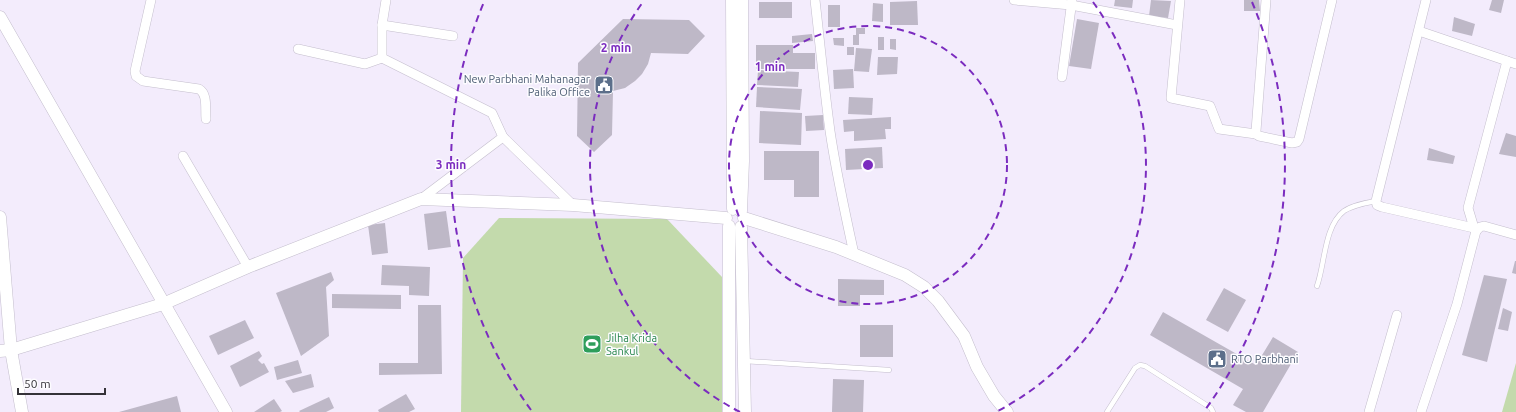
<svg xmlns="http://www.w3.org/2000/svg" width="1516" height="412" viewBox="0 0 1516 412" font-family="Ubuntu,sans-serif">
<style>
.green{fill:#c3daac}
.building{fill:#beb8c7}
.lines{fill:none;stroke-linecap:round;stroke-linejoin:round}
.service-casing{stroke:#c4becd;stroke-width:5.5}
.minor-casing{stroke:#c4becd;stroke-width:10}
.tertiary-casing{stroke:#c4becd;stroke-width:13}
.service{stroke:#fff;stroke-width:4.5}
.minor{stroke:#fff;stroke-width:9}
.tertiary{stroke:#fff;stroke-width:12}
.ring{fill:none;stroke:#7b2cbf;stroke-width:2;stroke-dasharray:7 5}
.labels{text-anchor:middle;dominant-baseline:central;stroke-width:3;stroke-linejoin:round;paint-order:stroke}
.service-label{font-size:11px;fill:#4e5e75;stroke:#fdfcff;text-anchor:end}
.leisure-label{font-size:11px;fill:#27864d;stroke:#fdfcff;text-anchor:start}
.centre{fill:#7b2cbf;stroke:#fdfcff;stroke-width:2}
.ring-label{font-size:12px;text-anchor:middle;font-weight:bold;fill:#7b2cbf;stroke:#fdfcff;stroke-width:3;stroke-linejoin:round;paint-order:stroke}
</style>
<rect width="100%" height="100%" fill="#f3ecfc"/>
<!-- green -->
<g class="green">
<polygon points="499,218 667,219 722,277 722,412 461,412 463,258"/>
<polygon points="1516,363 1516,412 1502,412"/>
</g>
<!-- building -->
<g class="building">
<polygon points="1115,0 1133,0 1132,8 1114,6"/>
<polygon points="1151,0 1171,1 1168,18 1149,16"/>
<polygon points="1244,0 1259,0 1260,11 1244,11"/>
<polygon points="1492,0 1504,0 1501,13 1489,10"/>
<polygon points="917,1 918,25 890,25 890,2"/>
<rect x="759" y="2" width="33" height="16"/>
<polygon points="873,3 883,4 883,22 872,21"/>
<rect x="828" y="5" width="12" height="22"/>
<polygon points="1454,17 1475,24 1472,36 1452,31"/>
<polygon points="623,19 689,20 705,36 688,54 651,53 648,64 642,74 635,81 625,88 613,91 612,135 594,152 577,136 578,63"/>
<polygon points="1077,19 1099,23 1091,69 1069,66"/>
<polygon points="856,28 865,28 865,34 859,34 859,45 853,45 853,35 856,35"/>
<polygon points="812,34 813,41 792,43 792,36"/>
<rect x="878" y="37" width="6" height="13"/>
<polygon points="833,38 844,38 844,46 834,45"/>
<polygon points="890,39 896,39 896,50 890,49"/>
<polygon points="756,45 793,45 793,53 815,53 815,69 756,69"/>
<rect x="847" y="47" width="7" height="8"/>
<polygon points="856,48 872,49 869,72 854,71"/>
<polygon points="878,57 898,57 897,74 877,75"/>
<polygon points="853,69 854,88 834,89 833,70"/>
<polygon points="758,70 799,72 798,87 757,85"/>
<polygon points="757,87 802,89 800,110 756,107"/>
<polygon points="849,97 873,98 872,115 848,114"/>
<polygon points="760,111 802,113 801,145 759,143"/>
<polygon points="823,115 824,130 806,131 805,116"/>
<polygon points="891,117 891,129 885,129 886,139 854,141 854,131 844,132 843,120"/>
<polygon points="1506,133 1516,136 1516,157 1499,154"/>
<polygon points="882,147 883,168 846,170 845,149"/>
<polygon points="1429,148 1455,156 1453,164 1427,160"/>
<polygon points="764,151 819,151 819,197 794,197 794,180 764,180"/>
<polygon points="446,211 451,247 428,250 424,214"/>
<polygon points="385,223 388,253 372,255 368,225"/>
<polygon points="1515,261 1516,261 1516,274 1512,273"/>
<polygon points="382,265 430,267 429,296 409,295 409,286 381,285"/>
<polygon points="331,272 334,280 326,287 329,336 301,356 276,293"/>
<polygon points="1484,275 1507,279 1487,362 1462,355"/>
<polygon points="838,279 884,280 884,295 860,295 860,306 838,306"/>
<polygon points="1224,288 1246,300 1228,332 1206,320"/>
<polygon points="332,294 401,295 401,309 332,308"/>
<polygon points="418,305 441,305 442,374 379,375 379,363 418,363"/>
<polygon points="1503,308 1512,312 1508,331 1498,329"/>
<polygon points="1163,312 1256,365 1273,337 1298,352 1263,412 1246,412 1233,405 1243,389 1150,335"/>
<polygon points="245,320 254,338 218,355 209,336"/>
<rect x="860" y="325" width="33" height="32"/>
<polygon points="259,351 262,356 258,360 262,364 264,363 269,372 240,387 230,366"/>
<polygon points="298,360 302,373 277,380 274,367"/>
<polygon points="311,374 314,387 293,393 285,381"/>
<polygon points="833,379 864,380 863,412 832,412"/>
<polygon points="406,394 415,409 409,412 379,412 378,410"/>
<polygon points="177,396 181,412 119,412"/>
<polygon points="329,397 334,408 326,412 300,412 299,411"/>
<polygon points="274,399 282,411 280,412 254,412"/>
</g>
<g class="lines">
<defs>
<g id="service">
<path d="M 1317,286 C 1325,264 1324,226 1344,211 C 1353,205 1365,203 1376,201"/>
<polyline points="745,361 889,370"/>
<polyline points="1107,412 1135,368 1140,365 1145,366 1211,408 1213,412"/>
</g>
<g id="minor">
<path d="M 151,0 L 135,71 L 136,76 L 143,81 L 199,89 C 208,94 205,109 206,119"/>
<polyline points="386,0 382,25 382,58 492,113 503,137 573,205"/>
<path d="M 815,0 C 820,44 824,87 830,131 C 836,172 845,213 854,254"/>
<polyline points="1014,0 1071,5 1177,25"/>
<polyline points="1180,0 1171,98 1210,106 1219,129 1256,134"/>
<polyline points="1266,0 1256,131 1256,134 1259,136 1292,143 1297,142 1299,139 1332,0"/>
<polyline points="1426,0 1376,201 1377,205 1382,207 1474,228"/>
<polyline points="382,25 453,36"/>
<polyline points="1419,31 1516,64"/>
<polyline points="298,49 365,64 382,58"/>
<polyline points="1062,77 1072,0"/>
<polyline points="183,156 248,267"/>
<polyline points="421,199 503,137"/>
<polyline points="1476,231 1474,228 1468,208 1507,61"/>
<polyline points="1369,412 1397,315"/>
<polyline points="1421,412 1457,304 1476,231 1480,227 1484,226 1516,235"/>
</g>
<g id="tertiary">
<polyline points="732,0 733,209"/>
<polyline points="0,17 226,412"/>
<polyline points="741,211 743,161 742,0"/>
<polyline points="0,217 11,350 22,412"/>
<polyline points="744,218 836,247 905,275 924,287 938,301 964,336 977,367 994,396 1007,412"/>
<polyline points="741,227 745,412"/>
<polyline points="0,351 11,350 163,304 248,267 421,199 573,205 726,218"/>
<polyline points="729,412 729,226"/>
</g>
</defs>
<!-- service casing -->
<use href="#service" class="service-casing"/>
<!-- minor casing -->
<use href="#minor" class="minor-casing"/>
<!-- tertiary casing -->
<use href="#tertiary" class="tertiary-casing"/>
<!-- service -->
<use href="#service" class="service"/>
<!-- minor -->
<use href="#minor" class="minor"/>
<!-- tertiary -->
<use href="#tertiary" class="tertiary"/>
</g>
<!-- distance rings -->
<g class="ring">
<circle cx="868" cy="165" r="139"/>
<path d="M740 412A278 278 0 0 1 643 2M1093 2A278 278 0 0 1 996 412"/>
<path d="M531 410A417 417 0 0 1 484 2M1252 2A417 417 0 0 1 1205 410"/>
</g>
<!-- icons -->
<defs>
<symbol id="civic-square" viewBox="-11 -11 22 22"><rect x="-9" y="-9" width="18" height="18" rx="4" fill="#5c6f8a" stroke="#fdfcff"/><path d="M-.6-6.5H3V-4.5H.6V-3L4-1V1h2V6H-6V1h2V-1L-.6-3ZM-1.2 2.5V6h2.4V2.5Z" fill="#fff"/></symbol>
<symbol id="stadium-square" viewBox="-11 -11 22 22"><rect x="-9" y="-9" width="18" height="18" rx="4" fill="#2e9e5b" stroke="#fdfcff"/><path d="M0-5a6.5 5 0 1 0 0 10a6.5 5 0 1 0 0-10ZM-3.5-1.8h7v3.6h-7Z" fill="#fff"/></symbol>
</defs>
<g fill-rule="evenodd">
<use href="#civic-square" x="593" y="74" width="22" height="22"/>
<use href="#stadium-square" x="581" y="333" width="22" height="22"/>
<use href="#civic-square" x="1206" y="348" width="22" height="22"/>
</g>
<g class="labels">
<!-- service labels -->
<g class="service-label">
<text x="590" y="79">New Parbhani Mahanagar<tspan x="590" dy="13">Palika Office</tspan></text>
<text x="1231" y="359" text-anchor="start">RTO Parbhani</text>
</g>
<!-- leisure labels -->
<g class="leisure-label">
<text x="606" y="338">Jilha Krida<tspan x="606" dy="13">Sankul</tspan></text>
</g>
</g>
<circle cx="868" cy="165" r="6" class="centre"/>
<g class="ring-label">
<text x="616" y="52">2 min</text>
<text x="770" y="71">1 min</text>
<text x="451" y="169">3 min</text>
</g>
<!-- scale -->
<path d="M18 388v6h87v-6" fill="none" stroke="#343238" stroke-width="2"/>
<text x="24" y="388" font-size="12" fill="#343238" stroke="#fdfcff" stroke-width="3" paint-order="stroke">50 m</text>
</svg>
